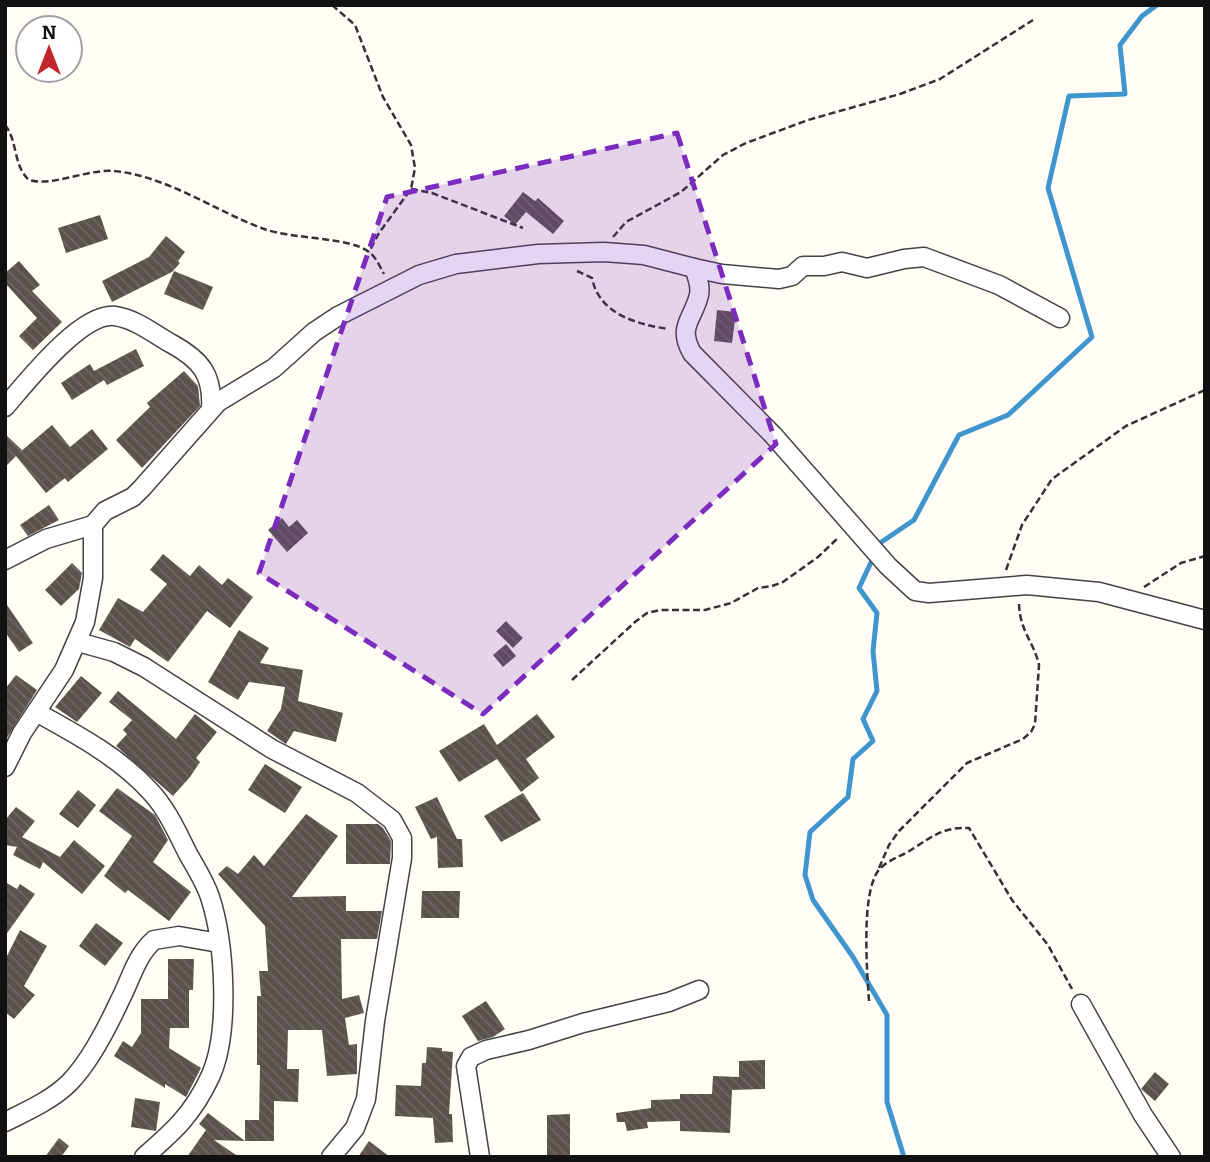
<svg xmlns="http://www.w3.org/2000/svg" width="1210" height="1162" viewBox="0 0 1210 1162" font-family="Bitter,serif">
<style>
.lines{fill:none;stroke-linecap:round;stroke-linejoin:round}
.stream{stroke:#3f96cf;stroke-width:5}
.building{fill:url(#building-back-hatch)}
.minor-casing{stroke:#444;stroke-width:21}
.path{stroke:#333;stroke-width:2.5;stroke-dasharray:7 3.5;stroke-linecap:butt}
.minor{stroke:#fff;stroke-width:18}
.marked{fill:#7b2cbf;fill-opacity:0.2;stroke:#7b2cbf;stroke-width:5;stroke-dasharray:14 9;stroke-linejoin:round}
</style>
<defs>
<pattern id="building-back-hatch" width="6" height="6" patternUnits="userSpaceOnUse" patternTransform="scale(1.75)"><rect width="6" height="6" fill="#5a524d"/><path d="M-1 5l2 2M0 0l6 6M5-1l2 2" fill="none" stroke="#6d6662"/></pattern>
</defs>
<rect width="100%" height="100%" fill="#fffdf5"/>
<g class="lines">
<!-- stream -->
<polyline class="stream" points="904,1157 887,1102 887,1015 853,957 813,900 805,875 810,832 848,797 853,759 873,741 863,719 877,691 873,651 877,613 859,588 880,543 914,520 959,435 1008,415 1092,337 1048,188 1069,96 1125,94 1120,45 1142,16 1157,5"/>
</g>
<!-- building -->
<g class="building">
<polygon points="523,192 535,201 538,198 564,221 553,234 526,212 515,225 504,216"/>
<polygon points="100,215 108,239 66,253 58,228"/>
<polygon points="166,236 185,252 178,261 180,263 172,272 112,302 102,281 149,257"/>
<polygon points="19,261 40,285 32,291 62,322 33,350 19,336 37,318 5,283 5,273"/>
<polygon points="174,271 213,287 203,310 164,294"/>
<polygon points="717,310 736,312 732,343 714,341"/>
<polygon points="136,349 144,366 107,385 104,380 72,400 61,383 90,364 94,371"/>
<polygon points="184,371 198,386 200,406 142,468 116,440 150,407 147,403"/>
<polygon points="52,425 70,447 92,429 108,449 68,482 65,478 46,493 16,456 5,467 5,434 22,450 19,453"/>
<polygon points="49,505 59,520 28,536 20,525"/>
<polygon points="282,518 289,527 297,520 308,533 287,552 268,530"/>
<polygon points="163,554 190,576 199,565 222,585 228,578 253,597 230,628 207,611 168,662 135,639 130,647 99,630 118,598 143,612 167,584 150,570"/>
<polygon points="72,563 82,573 79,589 61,606 45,590"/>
<polygon points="5,602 33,643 19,652 5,632"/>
<polygon points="506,621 523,638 513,648 496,631"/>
<polygon points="239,630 269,648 260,663 303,670 298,701 343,713 336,742 294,731 286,744 267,731 281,709 285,687 249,682 238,700 208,682"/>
<polygon points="506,644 516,656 503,667 493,655"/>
<polygon points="16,675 37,690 5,741 5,689"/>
<polygon points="81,676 102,693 77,722 55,707"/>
<polygon points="118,691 176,739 195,714 217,732 196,758 200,762 190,777 173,796 116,746 127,734 123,730 132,720 109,702"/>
<polygon points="537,714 555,737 526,759 539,778 521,792 497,759 459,782 439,751 484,724 497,745"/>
<polygon points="265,764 302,787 285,813 248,790"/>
<polygon points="117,788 155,815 168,840 153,862 191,892 169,921 128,890 125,893 104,876 132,836 99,811"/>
<polygon points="78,790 96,805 78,828 59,814"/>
<polygon points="523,793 541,820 501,842 484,816"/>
<polygon points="437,797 457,839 462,839 463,867 438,868 437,837 431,839 415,807"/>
<polygon points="16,807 35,821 22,837 60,857 74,840 105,866 82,894 43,862 40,869 13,855 17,847 5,845 5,820"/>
<polygon points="306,814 338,836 292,897 346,896 346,911 382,911 377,939 341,939 342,999 359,995 364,1013 345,1018 349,1045 357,1044 357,1074 327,1076 322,1030 288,1030 287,1069 299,1069 298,1102 274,1101 274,1141 245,1141 245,1120 259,1120 260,1065 257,1065 257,996 261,996 259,971 268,971 265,926 218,874 227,866 238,874 254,855 264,866"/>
<polygon points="346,824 378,824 383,828 391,841 390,864 346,864"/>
<polygon points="5,882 17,889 20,884 35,894 5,936"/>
<polygon points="422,891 460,891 459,918 421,918"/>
<polygon points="96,923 123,943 105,966 79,946"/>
<polygon points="20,930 47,946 24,986 35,995 14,1019 5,1012 5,960"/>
<polygon points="168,959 194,959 193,990 189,990 189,1028 170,1028 169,1048 201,1068 186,1097 165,1084 165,1088 114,1056 123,1041 132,1047 141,1033 141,999 168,999"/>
<polygon points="486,1001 505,1029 493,1037 478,1041 462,1016"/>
<polygon points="427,1047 442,1048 442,1051 453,1052 449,1114 452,1114 453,1142 435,1143 433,1118 395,1116 396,1085 421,1086 422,1063 426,1063"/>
<polygon points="765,1060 765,1089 732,1090 730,1133 680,1131 680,1121 647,1122 648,1128 627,1131 625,1122 617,1122 616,1113 651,1108 651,1100 680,1099 680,1094 712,1094 713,1076 739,1077 739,1061"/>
<polygon points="1155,1072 1169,1084 1155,1101 1141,1089"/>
<polygon points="135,1098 160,1102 156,1131 131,1127"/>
<polygon points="208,1113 245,1141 214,1140 239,1157 187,1157 206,1130 199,1124"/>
<polygon points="570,1114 570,1157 547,1157 547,1115"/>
<polygon points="59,1138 69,1146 61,1157 45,1157"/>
<polygon points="369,1141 390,1157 358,1157"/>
</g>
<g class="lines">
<defs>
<g id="minor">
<polyline points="694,268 722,274 779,279 792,276 803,266 824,266 842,262 867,268 904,259 924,257 999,285 1060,318"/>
<path d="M 5,407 C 26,383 81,312 115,316 C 136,319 154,334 172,344 C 201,360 213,375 211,408"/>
<polyline points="5,560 46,539 93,525"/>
<polyline points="78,642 114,652 144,667 272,749 357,793 392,820 402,838 402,858 375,1021 366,1099 355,1128 331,1157"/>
<path d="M 36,712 C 76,734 119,757 150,791 C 167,809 177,832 188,854 C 196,868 205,882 210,897 C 225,943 230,1031 211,1075 C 193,1114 175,1130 144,1157"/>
<path d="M 5,767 L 22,733 L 64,670 L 85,622 L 93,578 L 93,525 L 105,511 L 133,497 L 142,488 L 218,402 L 274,368 L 314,332 L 338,316 L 419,275 L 456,264 L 538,254 L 604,252 L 644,255 L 694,268 C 697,276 701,286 699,295 C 693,320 677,326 692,353 L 773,435 L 888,566 L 915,591 L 929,593 L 1027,585 L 1099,592 L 1205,620"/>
<polyline points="1081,1004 1143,1115 1171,1157"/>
<path d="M 5,1122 C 27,1111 52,1100 69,1083 C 89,1063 108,1026 120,1000 C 131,979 136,956 154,940 L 179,936 L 219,943"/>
<polyline points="480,1157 466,1066 471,1057 486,1050 529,1040 583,1023 669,1002 699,990"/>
</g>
</defs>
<!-- minor casing -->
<use href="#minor" class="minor-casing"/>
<!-- path -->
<g class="path">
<polyline points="332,5 355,25 383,97 411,145 415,168 411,189 379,233 369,252"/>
<path d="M 5,125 C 18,141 13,166 29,180 C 52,187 86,169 114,171 C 167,176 215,211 264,229 C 291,239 350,237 369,252 C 376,257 380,267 384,274"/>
<polyline points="411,189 432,193 523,228"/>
<polyline points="613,237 626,222 681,192 723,155 746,143 808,120 900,94 940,79 1033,20"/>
<path d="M 577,271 L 592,278 C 599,314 636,324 668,329"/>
<polyline points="1006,570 1022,525 1052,479 1126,426 1205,390"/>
<polyline points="1144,587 1181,563 1205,556"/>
<polyline points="572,680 635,622 647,613 660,610 705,610 731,603 758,588 772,586 783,582 818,557 839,537"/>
<path d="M 879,868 L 889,845 L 899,831 L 967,763 L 1023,739 L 1031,732 L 1035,724 L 1039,665 C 1034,642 1020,632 1019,604"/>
<path d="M 869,1001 C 867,971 861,895 878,871 C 886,860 903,856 914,848 C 934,835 945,827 969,828 L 1012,900 L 1048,945 L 1072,989"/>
</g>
<!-- minor -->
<use href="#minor" class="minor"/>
</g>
<!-- marked area -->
<path class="marked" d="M 677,133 L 776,444 L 483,714 L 259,573 L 387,197 Z"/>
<!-- border -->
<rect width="1210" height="1162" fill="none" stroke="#111111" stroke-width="14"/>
<!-- north arrow -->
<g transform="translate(49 49)"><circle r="33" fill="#ffffff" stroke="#a0a0a0" stroke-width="2"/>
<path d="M0-5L12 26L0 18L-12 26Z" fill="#c4262e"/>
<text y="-10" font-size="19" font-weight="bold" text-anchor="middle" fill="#111111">N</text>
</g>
</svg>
